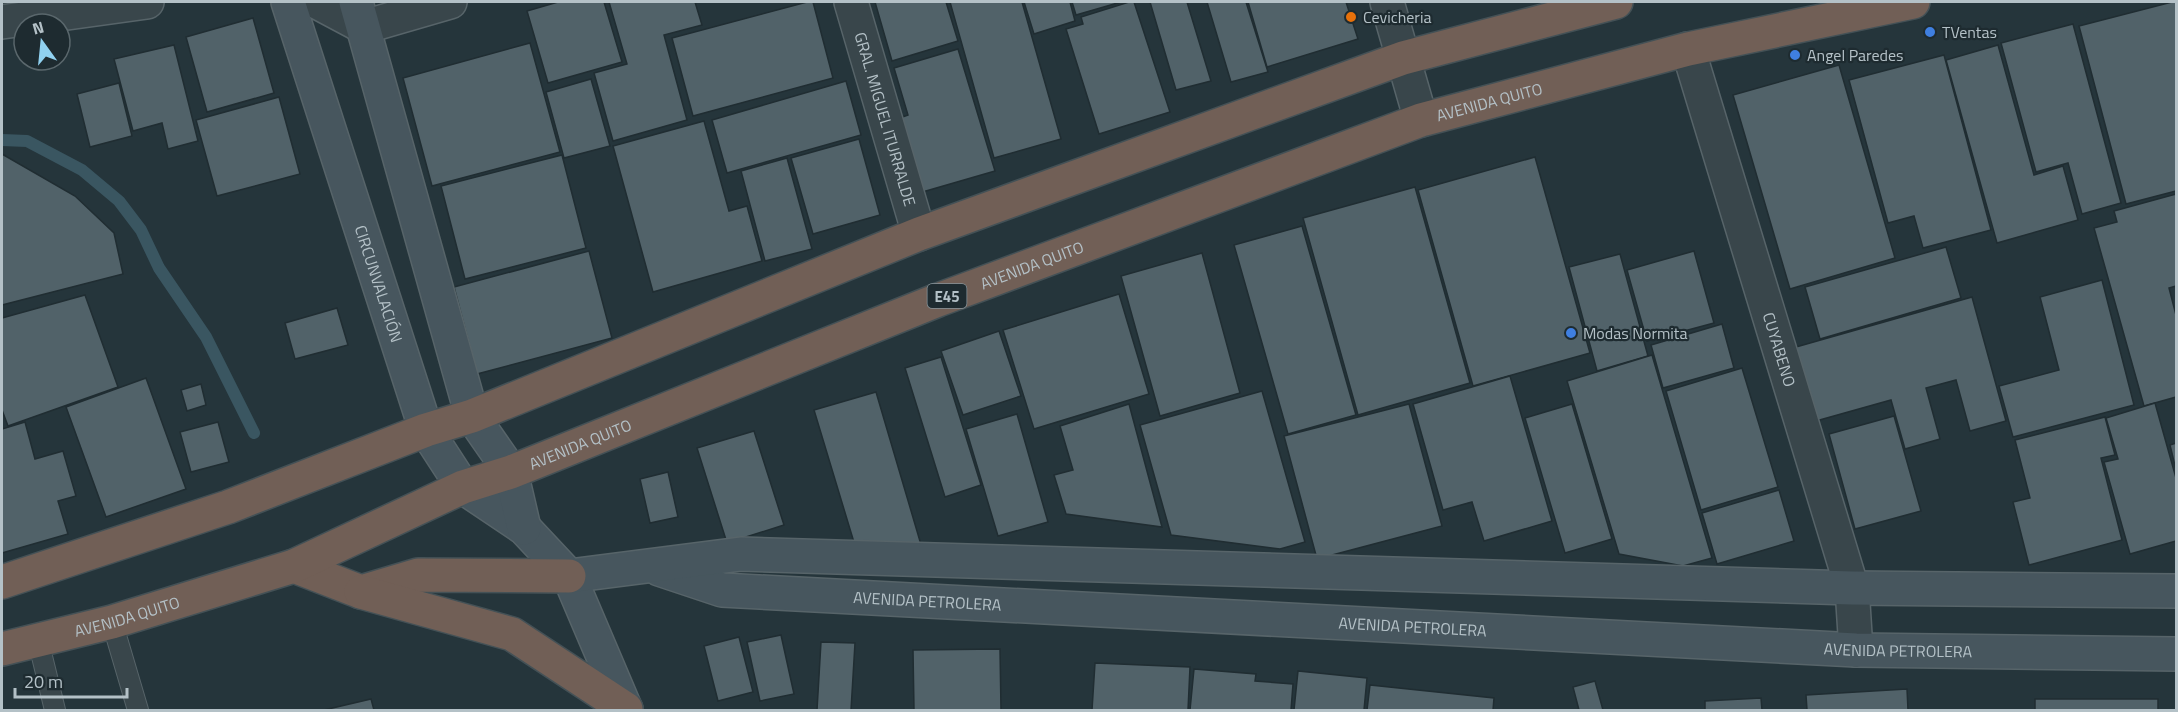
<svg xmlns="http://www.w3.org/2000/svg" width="2178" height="712" viewBox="0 0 2178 712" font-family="'Titillium Web',sans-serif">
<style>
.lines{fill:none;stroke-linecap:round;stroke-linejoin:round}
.stream{stroke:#3a5661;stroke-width:12}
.building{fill:#516269;stroke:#202d32;stroke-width:1.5}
.lane-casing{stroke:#576469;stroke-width:22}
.street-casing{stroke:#576469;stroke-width:36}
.secondary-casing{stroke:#576469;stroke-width:36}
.highway-casing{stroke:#445156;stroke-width:36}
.lane{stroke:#39464b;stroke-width:20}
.street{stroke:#39464b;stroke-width:33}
.secondary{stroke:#47565e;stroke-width:33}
.highway{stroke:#715f56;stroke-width:33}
.food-dot{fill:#e8710a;stroke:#1e2b30;stroke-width:2}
.shop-dot{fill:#3f7fe0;stroke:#1e2b30;stroke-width:2}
.labels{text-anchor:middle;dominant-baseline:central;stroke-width:4.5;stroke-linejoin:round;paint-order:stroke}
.shield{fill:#1e2b30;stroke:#87949a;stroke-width:1.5}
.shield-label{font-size:15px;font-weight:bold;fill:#b4c1c7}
.poi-label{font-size:16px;fill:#b4c1c7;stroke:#1e2b30;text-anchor:start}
.street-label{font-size:16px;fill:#b4c1c7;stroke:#1e2b30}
</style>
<rect width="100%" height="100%" fill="#25353b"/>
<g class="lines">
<!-- stream -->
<polyline class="stream" points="2,140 27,141 82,170 119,201 141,230 159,268 206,337 254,433"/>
</g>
<!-- building -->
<g class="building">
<polygon points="558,2 604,2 622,62 548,83 527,11"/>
<polygon points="609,2 695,2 702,25 664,35 687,120 613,141 594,73 627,64"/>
<polygon points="807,2 813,2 833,78 693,116 672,38"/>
<polygon points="875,2 946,2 958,41 892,61"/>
<polygon points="950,2 1022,2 1061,139 994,158"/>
<polygon points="1024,2 1070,2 1075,21 1034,34"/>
<polygon points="1072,2 1121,2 1076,15"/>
<polygon points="1129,2 1134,2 1170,112 1099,134 1066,29 1083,24 1081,17"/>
<polygon points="1150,2 1187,2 1211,81 1176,90"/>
<polygon points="1207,2 1246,2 1268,72 1231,82"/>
<polygon points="1248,2 1346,2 1358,39 1267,67"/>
<polygon points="2172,2 2176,2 2176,191 2126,204 2079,26"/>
<polygon points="253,18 274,93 207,112 186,37"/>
<polygon points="2073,24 2121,203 2082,214 2068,163 2036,172 2001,43"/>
<polygon points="530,43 560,152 432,186 403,78"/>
<polygon points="174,45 198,141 168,149 162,123 133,131 114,59"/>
<polygon points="1998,45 2034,175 2063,166 2078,220 1997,243 1946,60"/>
<polygon points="958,49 995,171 919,193 897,119 908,115 894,68"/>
<polygon points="1944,55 1991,230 1923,248 1914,216 1888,223 1849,80"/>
<polygon points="1839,65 1895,258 1790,289 1733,95"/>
<polygon points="591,79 610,146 564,158 546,92"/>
<polygon points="846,81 861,135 727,173 712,120"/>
<polygon points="119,83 132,136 90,147 77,94"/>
<polygon points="279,97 300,174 217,196 196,120"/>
<polygon points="704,121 729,211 747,206 762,261 653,292 613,146"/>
<polygon points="859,139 880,215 813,234 791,158"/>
<polygon points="2,154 75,196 114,233 123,274 2,305"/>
<polygon points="562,155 586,248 465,279 441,186"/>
<polygon points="1535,157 1590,353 1473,386 1418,190"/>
<polygon points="787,158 812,249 765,261 741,171"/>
<polygon points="1415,187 1470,383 1358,415 1303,218"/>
<polygon points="2176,194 2176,286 2169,288 2176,315 2176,397 2144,406 2094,228 2117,222 2114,211"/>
<polygon points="1302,226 1356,415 1288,434 1234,245"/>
<polygon points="1946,247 1961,298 1820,339 1805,287"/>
<polygon points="589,251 612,338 477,374 454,287"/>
<polygon points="1694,251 1714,323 1647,341 1627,270"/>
<polygon points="1202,253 1240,393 1160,416 1121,276"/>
<polygon points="1620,254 1648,356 1597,371 1569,267"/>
<polygon points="2102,280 2134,405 2013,437 1999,386 2059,370 2040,297"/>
<polygon points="1119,294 1149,394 1034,429 1003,330"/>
<polygon points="85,295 118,387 8,426 2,410 2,318"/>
<polygon points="1972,297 2006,421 1970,431 1956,380 1926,388 1940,439 1905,449 1891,400 1816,421 1796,347"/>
<polygon points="337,308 348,345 295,359 285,323"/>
<polygon points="1722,324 1734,368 1663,388 1651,345"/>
<polygon points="999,331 1021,396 963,415 941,351"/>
<polygon points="1652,355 1712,558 1683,566 1619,554 1567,381"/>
<polygon points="941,357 981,485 945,497 905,368"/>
<polygon points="1742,368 1778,487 1701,510 1666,391"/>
<polygon points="1510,376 1552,521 1484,541 1472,502 1443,510 1413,404"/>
<polygon points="146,378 186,489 106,517 66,407"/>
<polygon points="201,384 206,405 187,411 181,390"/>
<polygon points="1262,391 1305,542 1280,549 1171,535 1140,425"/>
<polygon points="876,392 922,548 856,549 814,410"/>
<polygon points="2155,403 2176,478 2176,541 2130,554 2104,462 2118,459 2106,418"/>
<polygon points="1129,404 1162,527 1066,514 1054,475 1073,470 1060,426"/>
<polygon points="1409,404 1442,526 1317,559 1284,436"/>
<polygon points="1572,404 1612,539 1565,553 1525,418"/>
<polygon points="1017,414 1048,522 998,536 966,429"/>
<polygon points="1894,416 1921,511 1855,529 1829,434"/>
<polygon points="2105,417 2115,455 2101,458 2122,540 2029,565 2013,502 2030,498 2015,440"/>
<polygon points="25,422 35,459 63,451 76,496 58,501 68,534 2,553 2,429"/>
<polygon points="218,422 229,462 191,472 180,432"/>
<polygon points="754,431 784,525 727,543 697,448"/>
<polygon points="2176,443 2176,470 2170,445"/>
<polygon points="668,472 678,517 650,523 640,479"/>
<polygon points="1779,490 1794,541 1717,564 1702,513"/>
<polygon points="781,635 794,694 760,701 747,642"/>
<polygon points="739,637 753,692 718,701 704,646"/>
<polygon points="821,642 855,643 851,710 817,710"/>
<polygon points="1000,649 1001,710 914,710 913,650"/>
<polygon points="1095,663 1190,667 1188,710 1092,710"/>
<polygon points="1194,669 1256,674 1255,681 1293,684 1291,710 1190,710"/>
<polygon points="1298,671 1367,678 1364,710 1294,710"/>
<polygon points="1595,681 1603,710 1579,710 1573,687"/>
<polygon points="1370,685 1494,698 1493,710 1367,710"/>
<polygon points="1907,689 1908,710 1807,710 1806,695"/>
<polygon points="1761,698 1762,710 1705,710 1705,701"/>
<polygon points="371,699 374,710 324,710"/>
<rect x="2035" y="699" width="123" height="11"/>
</g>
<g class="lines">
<defs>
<g id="lane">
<polyline points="112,622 138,710"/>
<polyline points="38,640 55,710"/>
</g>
<g id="street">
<polyline points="317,2 364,27 450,2"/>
<path id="s1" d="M 851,2 L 919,234"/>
<polyline points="1387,2 1421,120"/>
<polyline points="2,22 147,2"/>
<path id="s2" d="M 1688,49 L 1852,588 L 1856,650"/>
</g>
<g id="secondary">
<path id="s3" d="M 288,2 L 426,430 L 463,487 L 524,528 L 569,576 L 626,710"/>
<polyline points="356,2 472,416 511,472 524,528"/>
<path id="s4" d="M 659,569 L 722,590 L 1856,650 L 2176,654"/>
<polyline points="569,576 741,554 1852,588 2176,591"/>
</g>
<g id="highway">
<polyline points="294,566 361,592 418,575 569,576"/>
<polyline points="2,582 228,507 426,430 472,416 919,234 1403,58 1616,2"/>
<polyline points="361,592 512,634 626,709"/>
<path id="s5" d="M 2,649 L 112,622 L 294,566 L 463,487 L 511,472 L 938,300 L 1421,120 L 1688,49 L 1913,2"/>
</g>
</defs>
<!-- lane casing -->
<use href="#lane" class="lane-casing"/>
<!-- street casing -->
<use href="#street" class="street-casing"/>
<!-- secondary casing -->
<use href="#secondary" class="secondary-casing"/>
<!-- highway casing -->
<use href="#highway" class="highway-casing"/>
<!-- lane -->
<use href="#lane" class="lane"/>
<!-- street -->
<use href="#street" class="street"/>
<!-- secondary -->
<use href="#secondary" class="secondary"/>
<!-- highway -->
<use href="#highway" class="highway"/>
</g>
<!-- markers -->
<circle class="food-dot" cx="1351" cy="17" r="6"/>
<g class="shop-dot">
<circle cx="1930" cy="32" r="6"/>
<circle cx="1795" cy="55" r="6"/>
<circle cx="1571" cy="333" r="6"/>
</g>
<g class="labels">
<!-- shield labels -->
<rect class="shield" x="927.5" y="284" width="39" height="24" rx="4.5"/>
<g class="shield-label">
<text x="947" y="296">E45</text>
</g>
<!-- poi labels -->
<g class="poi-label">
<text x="1363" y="17">Cevicheria</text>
<text x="1942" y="32">TVentas</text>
<text x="1807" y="55">Angel Paredes</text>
<text x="1583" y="333">Modas Normita</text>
</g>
<!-- street labels -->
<g class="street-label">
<text stroke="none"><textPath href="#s5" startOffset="1587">AVENIDA QUITO</textPath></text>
<text stroke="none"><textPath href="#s1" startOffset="122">GRAL. MIGUEL ITURRALDE</textPath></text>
<text stroke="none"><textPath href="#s5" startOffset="1101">AVENIDA QUITO</textPath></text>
<text stroke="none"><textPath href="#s3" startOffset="296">CIRCUNVALACIÓN</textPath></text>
<text stroke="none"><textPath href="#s2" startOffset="314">CUYABENO</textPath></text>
<text stroke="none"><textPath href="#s5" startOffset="615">AVENIDA QUITO</textPath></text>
<text stroke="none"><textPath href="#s4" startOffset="272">AVENIDA PETROLERA</textPath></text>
<text stroke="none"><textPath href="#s5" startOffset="129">AVENIDA QUITO</textPath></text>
<text stroke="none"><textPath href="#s4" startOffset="758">AVENIDA PETROLERA</textPath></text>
<text stroke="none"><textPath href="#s4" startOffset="1244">AVENIDA PETROLERA</textPath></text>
</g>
</g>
<!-- border -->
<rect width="2178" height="712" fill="none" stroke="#b4c1c7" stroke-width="6"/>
<!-- north arrow -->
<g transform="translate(42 42) rotate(345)"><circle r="28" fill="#1e2b30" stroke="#5a676c" stroke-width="1.5"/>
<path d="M0-4.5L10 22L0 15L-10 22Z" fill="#90d1f0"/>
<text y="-9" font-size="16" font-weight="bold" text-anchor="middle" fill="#b4c1c7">N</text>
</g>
<!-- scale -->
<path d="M15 688v9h112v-9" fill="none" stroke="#b4c1c7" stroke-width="3"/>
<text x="24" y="688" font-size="18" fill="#b4c1c7" stroke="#1e2b30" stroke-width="4.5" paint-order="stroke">20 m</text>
</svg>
